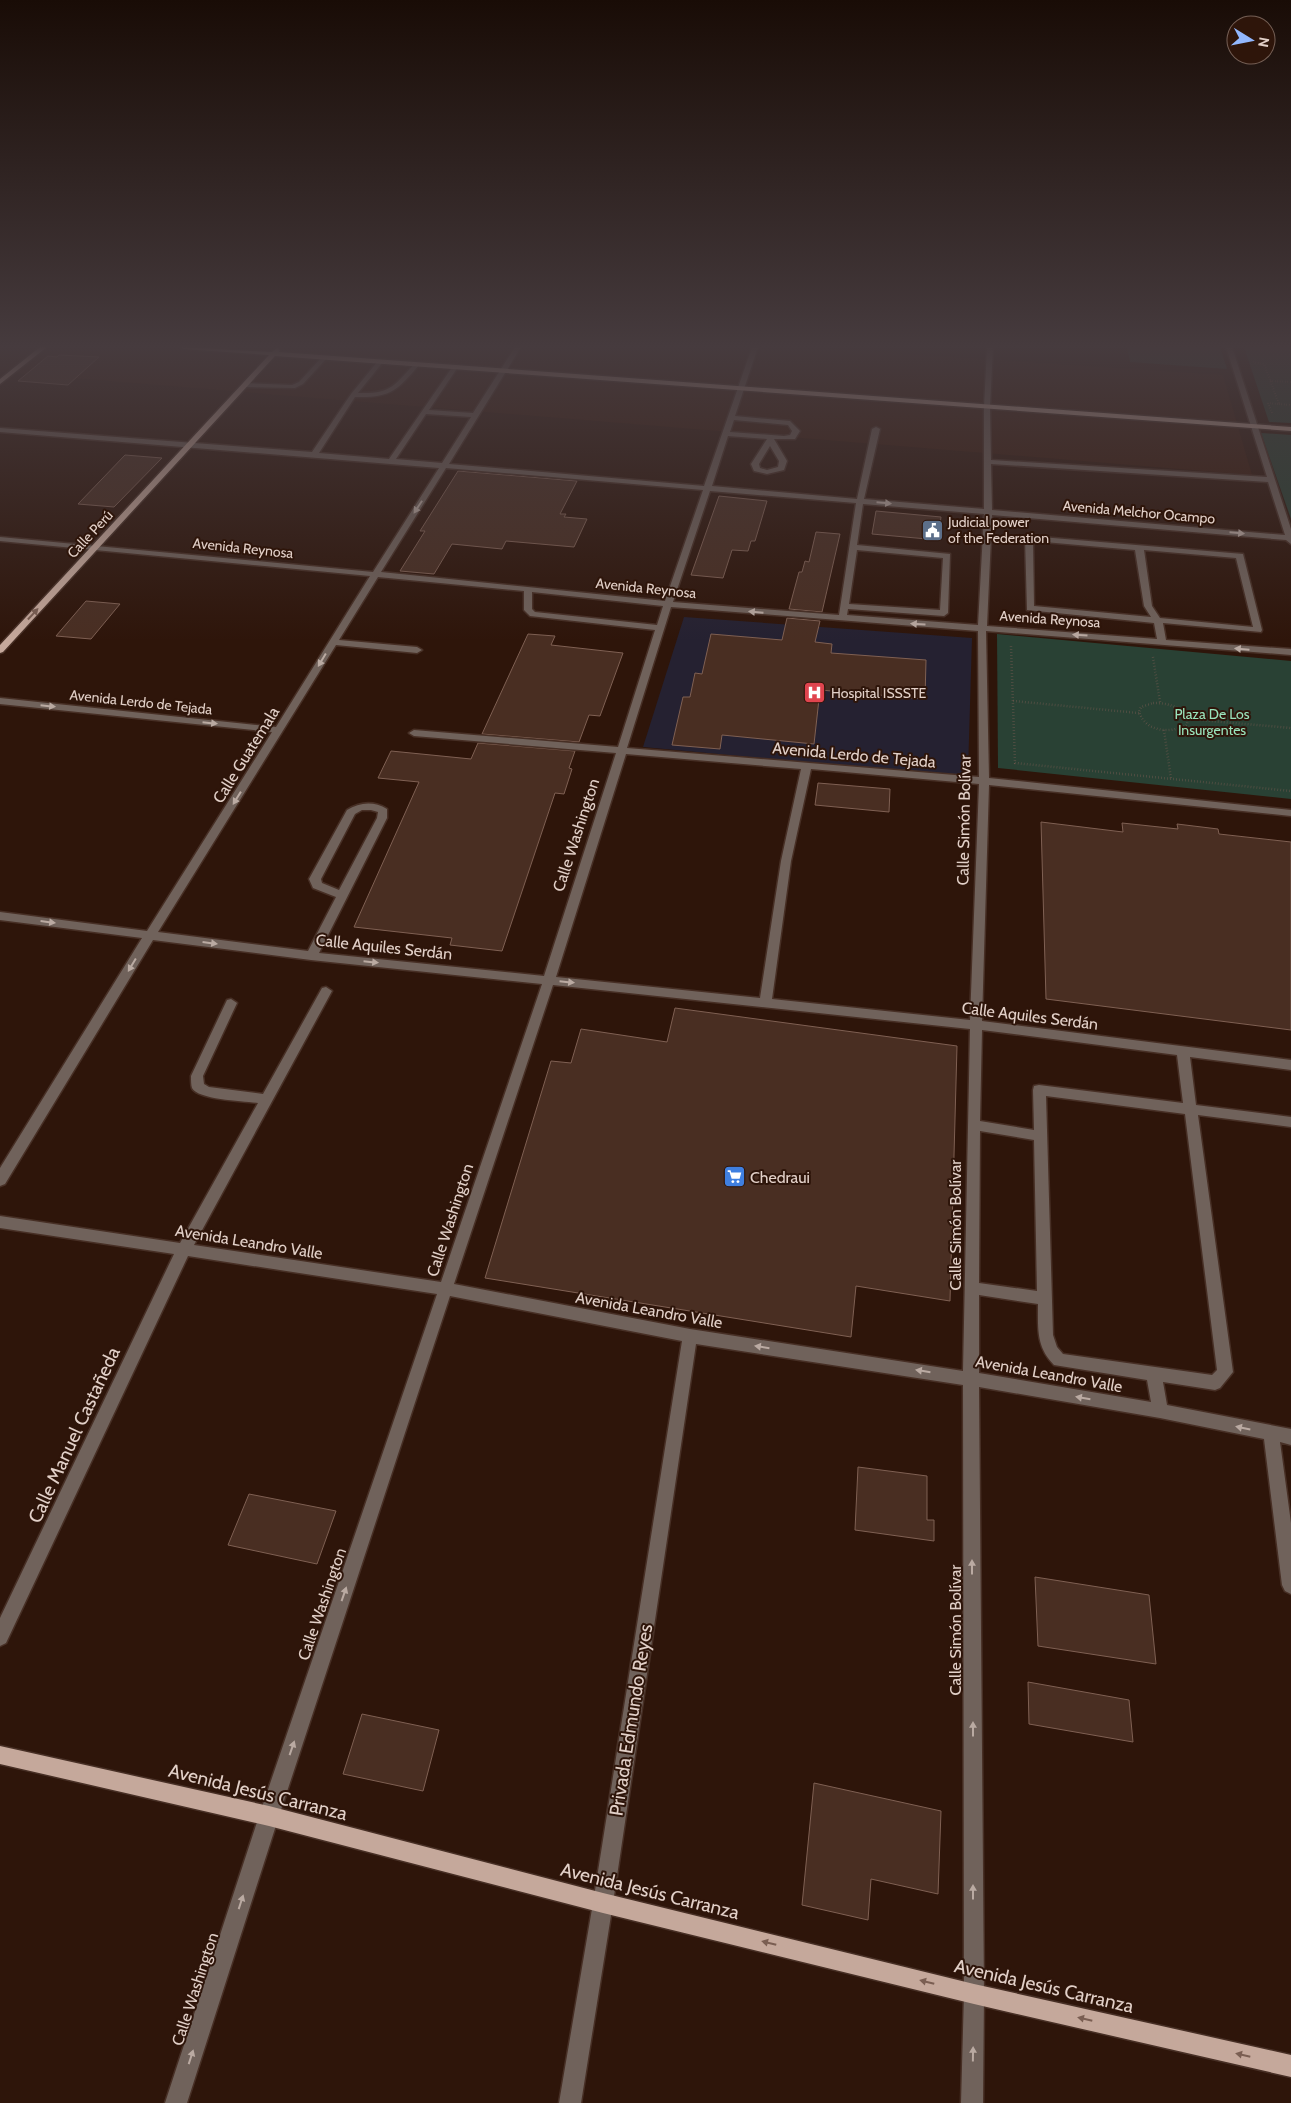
<svg xmlns="http://www.w3.org/2000/svg" width="1291" height="2103" viewBox="0 0 1291 2103" font-family="Cabin,sans-serif">
<style>
.built{fill:#39190b}
.medical{fill:#252131}
.green{fill:#294134}
.building{fill:#492e22;stroke:#7f6053}
.lines{fill:none;stroke-linecap:round;stroke-linejoin:round}
.minor-casing{stroke:#472f25;stroke-width:3}
.major-casing{stroke:#472f25;stroke-width:3}
.path-far1{stroke:#70594f;stroke-width:2;stroke-dasharray:0.5 2;stroke-linecap:butt}
.path{stroke:#70594f;stroke-width:2.5;stroke-dasharray:0.5 2.5;stroke-linecap:butt}
.minor{fill:#70625b;fill-rule:evenodd}
.major{fill:#c5a89b;fill-rule:evenodd}
.oneway{fill:#baaaa2}
.oneway2{fill:#7a5e52}
.labels{text-anchor:middle;dominant-baseline:central;stroke-width:4;stroke-linejoin:round;paint-order:stroke}
.far-street-label{font-size:14px;fill:#e2d0c8;stroke:#2e150a}
.far-poi-label{font-size:14px;fill:#e2d0c8;stroke:#2e150a;text-anchor:start}
.far-park-label{font-size:14px;fill:#99e3bb;stroke:#2e150a}
.street-label{font-size:16px;fill:#e2d0c8;stroke:#2e150a}
.poi-label{font-size:16px;fill:#e2d0c8;stroke:#2e150a;text-anchor:start}
.near-street-label{font-size:19px;fill:#e2d0c8;stroke:#2e150a}
</style>
<rect width="100%" height="100%" fill="#2e150a"/>
<!-- built -->
<polygon class="built" points="0,347 802,347 1223,375 1252,475 0,372"/>
<!-- medical -->
<polygon class="medical" points="684,617 972,638 968,772 964,775 954,776 643,747"/>
<!-- green -->
<g class="green">
<polygon points="1127,347 1220,347 1227,369 1130,362"/>
<polygon points="1244,347 1291,347 1291,423 1269,422"/>
<polygon points="1261,433 1291,435 1291,519"/>
<polygon points="997,634 1291,661 1291,799 998,768"/>
</g>
<!-- building -->
<g class="building">
<polygon points="59,355 99,357 68,385 18,381 48,356 57,357"/>
<polygon points="125,455 162,458 114,507 78,504"/>
<polygon points="458,471 577,481 560,514 566,514 564,517 587,519 574,547 506,541 502,549 452,544 434,574 400,571 425,531 420,531"/>
<polygon points="719,496 767,501 755,541 751,541 748,551 732,550 723,578 691,575"/>
<polygon points="876,511 941,517 938,540 872,534"/>
<polygon points="816,532 840,534 822,612 789,609 799,572 802,572 805,561 809,562"/>
<polygon points="86,601 120,604 91,639 56,636"/>
<polygon points="787,618 820,621 815,642 832,644 831,653 926,660 925,699 820,690 814,744 722,735 720,749 672,745 683,697 690,697 695,673 702,674 711,634 782,640"/>
<polygon points="528,634 555,636 551,645 623,653 600,716 589,715 579,742 482,734"/>
<polygon points="478,743 575,751 569,768 572,769 564,794 555,793 502,951 450,945 452,938 354,927 419,782 378,778 391,751 471,759"/>
<polygon points="818,783 890,789 889,812 815,805"/>
<polygon points="1041,822 1123,832 1122,823 1178,829 1177,824 1218,829 1219,834 1291,842 1291,1030 1046,999"/>
<polygon points="675,1008 957,1046 950,1301 856,1286 851,1337 485,1278 551,1061 571,1063 581,1029 667,1042"/>
<polygon points="858,1467 927,1476 927,1520 934,1520 934,1541 855,1530"/>
<polygon points="249,1494 336,1511 317,1564 228,1545"/>
<polygon points="1035,1577 1149,1595 1156,1664 1038,1646"/>
<polygon points="1028,1682 1129,1700 1133,1742 1029,1724"/>
<polygon points="362,1714 439,1730 423,1791 343,1774"/>
<polygon points="814,1783 941,1811 938,1894 871,1879 868,1920 802,1905"/>
</g>
<g class="lines">
<defs>
<g id="minor">
<path d="M 515,347 L 521,347 L 449,464 L 704,486 L 752,347 L 758,347 L 735,416 L 790,421 L 800,431 L 795,439 L 774,439 L 787,461 L 784,470 L 767,474 L 754,471 L 751,464 L 767,439 L 728,436 L 712,486 L 857,499 L 872,429 L 876,427 L 880,429 L 864,499 L 984,509 L 984,407 L 987,347 L 993,347 L 990,407 L 991,460 L 1267,477 L 1226,347 L 1232,347 L 1291,529 L 1291,544 L 1286,540 L 992,515 L 987,626 L 1157,639 L 1154,623 L 1027,610 L 1025,538 L 1029,536 L 1243,554 L 1262,630 L 1261,632 L 1163,623 L 1166,640 L 1291,649 L 1291,655 L 986,631 L 989,778 L 1291,810 L 1291,816 L 989,785 L 982,1021 L 1291,1060 L 1291,1070 L 1190,1057 L 1196,1105 L 1291,1117 L 1291,1127 L 1198,1115 L 1233,1372 L 1220,1388 L 1215,1390 L 1163,1382 L 1167,1405 L 1291,1429 L 1291,1445 L 1280,1442 L 1291,1523 L 1291,1594 L 1285,1591 L 1282,1585 L 1264,1439 L 1160,1418 L 979,1387 L 984,1994 L 983,2103 L 961,2103 L 964,1994 L 963,1385 L 696,1344 L 613,1903 L 581,2103 L 559,2103 L 593,1903 L 682,1341 L 450,1296 L 279,1816 L 187,2103 L 165,2103 L 259,1816 L 437,1294 L 188,1256 L 6,1643 L 0,1646 L 0,1618 L 174,1254 L 0,1228 L 0,1216 L 180,1243 L 258,1103 C 245,1101 198,1100 192,1088 C 191,1085 191,1080 191,1076 L 227,1000 L 231,999 L 237,1003 L 203,1076 L 204,1084 L 209,1087 L 263,1094 L 322,988 L 326,987 L 332,991 L 194,1245 L 441,1282 L 542,984 L 311,960 L 153,940 L 5,1184 L 0,1186 L 0,1168 L 142,938 L 0,920 L 0,912 L 147,931 L 272,732 L 0,704 L 0,698 L 276,727 L 370,576 L 0,541 L 0,537 L 373,572 L 439,468 L 0,432 L 0,428 L 312,452 L 351,394 L 378,361 L 383,362 L 358,393 C 391,394 394,386 415,363 L 419,363 L 419,365 C 397,391 390,398 355,397 L 319,453 L 389,459 L 453,366 L 458,367 L 429,410 L 473,413 ZM 426,414 L 471,417 L 442,463 L 396,459 ZM 734,420 L 788,425 L 792,431 L 790,435 L 784,436 L 730,432 ZM 770,446 L 779,461 L 778,467 L 767,470 L 760,468 L 759,464 ZM 991,464 L 1268,482 L 1285,535 L 992,510 ZM 446,468 L 703,490 L 665,601 L 381,572 ZM 710,491 L 856,503 L 839,615 L 673,602 ZM 863,504 L 984,514 L 978,625 L 847,615 L 848,609 L 944,616 L 948,613 L 950,554 L 857,545 ZM 1033,541 L 1135,550 L 1144,606 L 1151,617 L 1034,606 ZM 857,550 L 943,558 L 940,610 L 849,604 ZM 1144,550 L 1236,558 L 1253,627 L 1160,618 L 1152,606 ZM 378,577 L 524,591 L 524,610 L 530,616 L 655,630 L 618,747 L 414,730 L 409,733 L 414,736 L 616,753 L 544,976 L 319,953 L 387,818 L 387,809 C 374,801 360,802 347,810 L 309,879 L 313,888 L 336,897 L 308,951 L 158,932 L 336,645 L 417,653 L 422,650 L 417,647 L 339,640 ZM 532,592 L 663,606 L 657,625 L 535,612 L 532,609 ZM 671,607 L 978,631 L 979,777 L 627,748 ZM 626,754 L 801,769 L 781,861 L 760,998 L 556,977 ZM 811,769 L 979,784 L 970,1020 L 772,999 L 791,861 ZM 362,810 L 371,810 L 378,812 L 377,818 L 339,890 L 322,883 L 321,879 L 355,814 ZM 553,985 L 970,1029 L 963,1371 L 690,1329 L 454,1284 ZM 982,1030 L 1177,1055 L 1183,1103 L 1039,1085 L 1034,1086 L 1033,1090 L 1034,1130 L 980,1121 ZM 1046,1096 L 1185,1114 L 1217,1370 L 1212,1375 L 1063,1354 L 1057,1347 L 1053,1335 ZM 980,1131 L 1034,1140 L 1037,1291 L 979,1283 ZM 979,1295 L 1038,1304 C 1038,1328 1036,1347 1054,1365 L 1147,1380 L 1151,1402 L 979,1373 Z"/>
<polygon points="322,357 327,358 303,384 295,388 245,387 242,385 245,383 292,385 299,382"/>
</g>
<g id="major">
<polygon points="40,347 47,347 0,384 0,379"/>
<polygon points="180,347 272,352 277,348 280,350 279,352 1291,427 1291,431 275,356 3,652 0,653 0,645 269,355 183,349"/>
<polygon points="0,1746 269,1806 603,1893 974,1984 1291,2055 1291,2077 974,2004 603,1913 269,1826 0,1764"/>
</g>
</defs>
<!-- minor casing -->
<use href="#minor" class="minor-casing"/>
<!-- major casing -->
<use href="#major" class="major-casing"/>
<!-- path-far1 -->
<g class="path-far1">
<polyline points="1253,362 1264,364 1279,404 1268,403 1272,413"/>
<polyline points="1270,381 1291,382"/>
<polyline points="1279,404 1291,405"/>
</g>
<!-- path -->
<g class="path">
<polyline points="1011,646 1015,763 1291,791"/>
<polyline points="1153,657 1160,702"/>
<polyline points="1013,701 1139,713"/>
<path d="M 1153,703 C 1167,703 1178,706 1188,716 L 1187,725 C 1170,734 1146,732 1139,712 L 1141,707 Z"/>
<polyline points="1188,719 1291,728"/>
<polyline points="1164,730 1171,779"/>
</g>
<!-- minor -->
<use href="#minor" class="minor"/>
<!-- major -->
<use href="#major" class="major"/>
</g>
<!-- one-way arrows -->
<defs><path id="oneway-solid" d="M-6-.8H1V-3.2L6.5 0L1 3.2V.8H-6Z" transform="scale(1.25)"/></defs>
<g class="oneway">
<use href="#oneway-solid" transform="translate(884 503) rotate(5)"/>
<use href="#oneway-solid" transform="translate(418 507) rotate(123)"/>
<use href="#oneway-solid" transform="translate(1237 533) rotate(5)"/>
<use href="#oneway-solid" transform="translate(756 612) rotate(-175)"/>
<use href="#oneway-solid" transform="translate(918 624) rotate(-176)"/>
<use href="#oneway-solid" transform="translate(1080 635) rotate(-176)"/>
<use href="#oneway-solid" transform="translate(1242 649) rotate(-175)"/>
<use href="#oneway-solid" transform="translate(322 660) rotate(121)"/>
<use href="#oneway-solid" transform="translate(48 706) rotate(6)"/>
<use href="#oneway-solid" transform="translate(210 723) rotate(6)"/>
<use href="#oneway-solid" transform="translate(237 798) rotate(122)"/>
<use href="#oneway-solid" transform="translate(48 922) rotate(7)"/>
<use href="#oneway-solid" transform="translate(210 943) rotate(7)"/>
<use href="#oneway-solid" transform="translate(371 962) rotate(6)"/>
<use href="#oneway-solid" transform="translate(132 965) rotate(121)"/>
<use href="#oneway-solid" transform="translate(567 982) rotate(6)"/>
<use href="#oneway-solid" transform="translate(762 1347) rotate(-171)"/>
<use href="#oneway-solid" transform="translate(923 1371) rotate(-171)"/>
<use href="#oneway-solid" transform="translate(1083 1398) rotate(-170)"/>
<use href="#oneway-solid" transform="translate(1243 1428) rotate(-168)"/>
<use href="#oneway-solid" transform="translate(972 1567) rotate(-90)"/>
<use href="#oneway-solid" transform="translate(344 1594) rotate(-71)"/>
<use href="#oneway-solid" transform="translate(973 1729) rotate(-90)"/>
<use href="#oneway-solid" transform="translate(292 1748) rotate(-71)"/>
<use href="#oneway-solid" transform="translate(973 1892) rotate(-90)"/>
<use href="#oneway-solid" transform="translate(241 1902) rotate(-72)"/>
<use href="#oneway-solid" transform="translate(973 2054) rotate(-89)"/>
<use href="#oneway-solid" transform="translate(191 2057) rotate(-72)"/>
</g>
<g class="oneway2">
<use href="#oneway-solid" transform="translate(33 614) rotate(-47)"/>
<use href="#oneway-solid" transform="translate(769 1943) rotate(-166)"/>
<use href="#oneway-solid" transform="translate(927 1982) rotate(-166)"/>
<use href="#oneway-solid" transform="translate(1085 2019) rotate(-167)"/>
<use href="#oneway-solid" transform="translate(1243 2055) rotate(-167)"/>
</g>
<!-- sky -->
<linearGradient id="sky" x2="0" y2="1"><stop stop-color="#190c06"/><stop offset="0.54" stop-color="#463b3e"/><stop offset="1" stop-color="#463b3e" stop-opacity="0"/></linearGradient>
<rect width="1291" height="641" fill="url(#sky)"/>
<!-- icons -->
<defs>
<symbol id="civic-square" viewBox="-11 -11 22 22"><rect x="-9" y="-9" width="18" height="18" rx="4" fill="#5c6f8a" stroke="#2e150a"/><path d="M-.6-6.5H3V-4.5H.6V-3L4-1V1h2V6H-6V1h2V-1L-.6-3ZM-1.2 2.5V6h2.4V2.5Z" fill="#fff"/></symbol>
<symbol id="hospital-square" viewBox="-11 -11 22 22"><rect x="-9" y="-9" width="18" height="18" rx="4" fill="#e0444e" stroke="#2e150a"/><path d="M-5-5h3v3.5h4V-5h3V5h-3V1.5h-4V5h-3Z" fill="#fff"/></symbol>
<symbol id="supermarket-square" viewBox="-11 -11 22 22"><rect x="-9" y="-9" width="18" height="18" rx="4" fill="#3f7fe0" stroke="#2e150a"/><path d="M-6-5.5h2.5l.6 2H6L4.5 2H-2.5L-4.4-4H-6ZM-1.5 3.2a1.3 1.3 0 1 0 .1 0ZM3 3.2a1.3 1.3 0 1 0 .1 0Z" fill="#fff"/></symbol>
</defs>
<g fill-rule="evenodd">
<use href="#civic-square" x="920" y="518" width="25" height="25"/>
<use href="#hospital-square" x="802" y="680" width="25" height="25"/>
<use href="#supermarket-square" x="722" y="1164" width="25" height="25"/>
</g>
<g class="labels">
<!-- far-street labels -->
<g class="far-street-label">
<text transform="translate(1139 512) rotate(5)">Avenida Melchor Ocampo</text>
<text transform="translate(90 534) rotate(-47)">Calle Perú</text>
<text transform="translate(243 548) rotate(6)">Avenida Reynosa</text>
<text transform="translate(646 588) rotate(6)">Avenida Reynosa</text>
<text transform="translate(1050 619) rotate(4)">Avenida Reynosa</text>
<text transform="translate(141 702) rotate(6)">Avenida Lerdo de Tejada</text>
</g>
<!-- far-poi labels -->
<g class="far-poi-label">
<text x="948" y="522">Judicial power<tspan x="948" dy="16">of the Federation</tspan></text>
<text x="831" y="693">Hospital ISSSTE</text>
</g>
<!-- far-park labels -->
<g class="far-park-label">
<text x="1212" y="714">Plaza De Los<tspan x="1212" dy="16">Insurgentes</tspan></text>
</g>
<!-- street labels -->
<g class="street-label">
<text transform="translate(246 755) rotate(-58)">Calle Guatemala</text>
<text transform="translate(854 755) rotate(5)">Avenida Lerdo de Tejada</text>
<text transform="translate(964 820) rotate(-89)">Calle Simón Bolívar</text>
<text transform="translate(576 835) rotate(-72)">Calle Washington</text>
<text transform="translate(384 947) rotate(6)">Calle Aquiles Serdán</text>
<text transform="translate(1030 1016) rotate(7)">Calle Aquiles Serdán</text>
<text transform="translate(450 1220) rotate(-72)">Calle Washington</text>
<text transform="translate(955 1225) rotate(-90)">Calle Simón Bolívar</text>
<text transform="translate(249 1242) rotate(9)">Avenida Leandro Valle</text>
<text transform="translate(649 1310) rotate(10)">Avenida Leandro Valle</text>
<text transform="translate(1049 1374) rotate(10)">Avenida Leandro Valle</text>
<text transform="translate(322 1604) rotate(-71)">Calle Washington</text>
<text transform="translate(955 1630) rotate(-90)">Calle Simón Bolívar</text>
<text transform="translate(195 1989) rotate(-72)">Calle Washington</text>
</g>
<!-- poi labels -->
<g class="poi-label">
<text x="750" y="1177">Chedraui</text>
</g>
<!-- near-street labels -->
<g class="near-street-label">
<text transform="translate(74 1435) rotate(-65)">Calle Manuel Castañeda</text>
<text transform="translate(631 1720) rotate(-81)">Privada Edmundo Reyes</text>
<text transform="translate(258 1792) rotate(14)">Avenida Jesús Carranza</text>
<text transform="translate(650 1891) rotate(14)">Avenida Jesús Carranza</text>
<text transform="translate(1044 1986) rotate(13)">Avenida Jesús Carranza</text>
</g>
</g>
<!-- north arrow -->
<g transform="translate(1251 40) rotate(100)"><circle r="24" fill="#2e150a" stroke="#766056"/>
<path d="M0-4L9 19L0 12L-9 19Z" fill="#92b7fd"/>
<text y="-8" font-size="14" font-weight="bold" text-anchor="middle" fill="#e2d0c8">N</text>
</g>
</svg>
